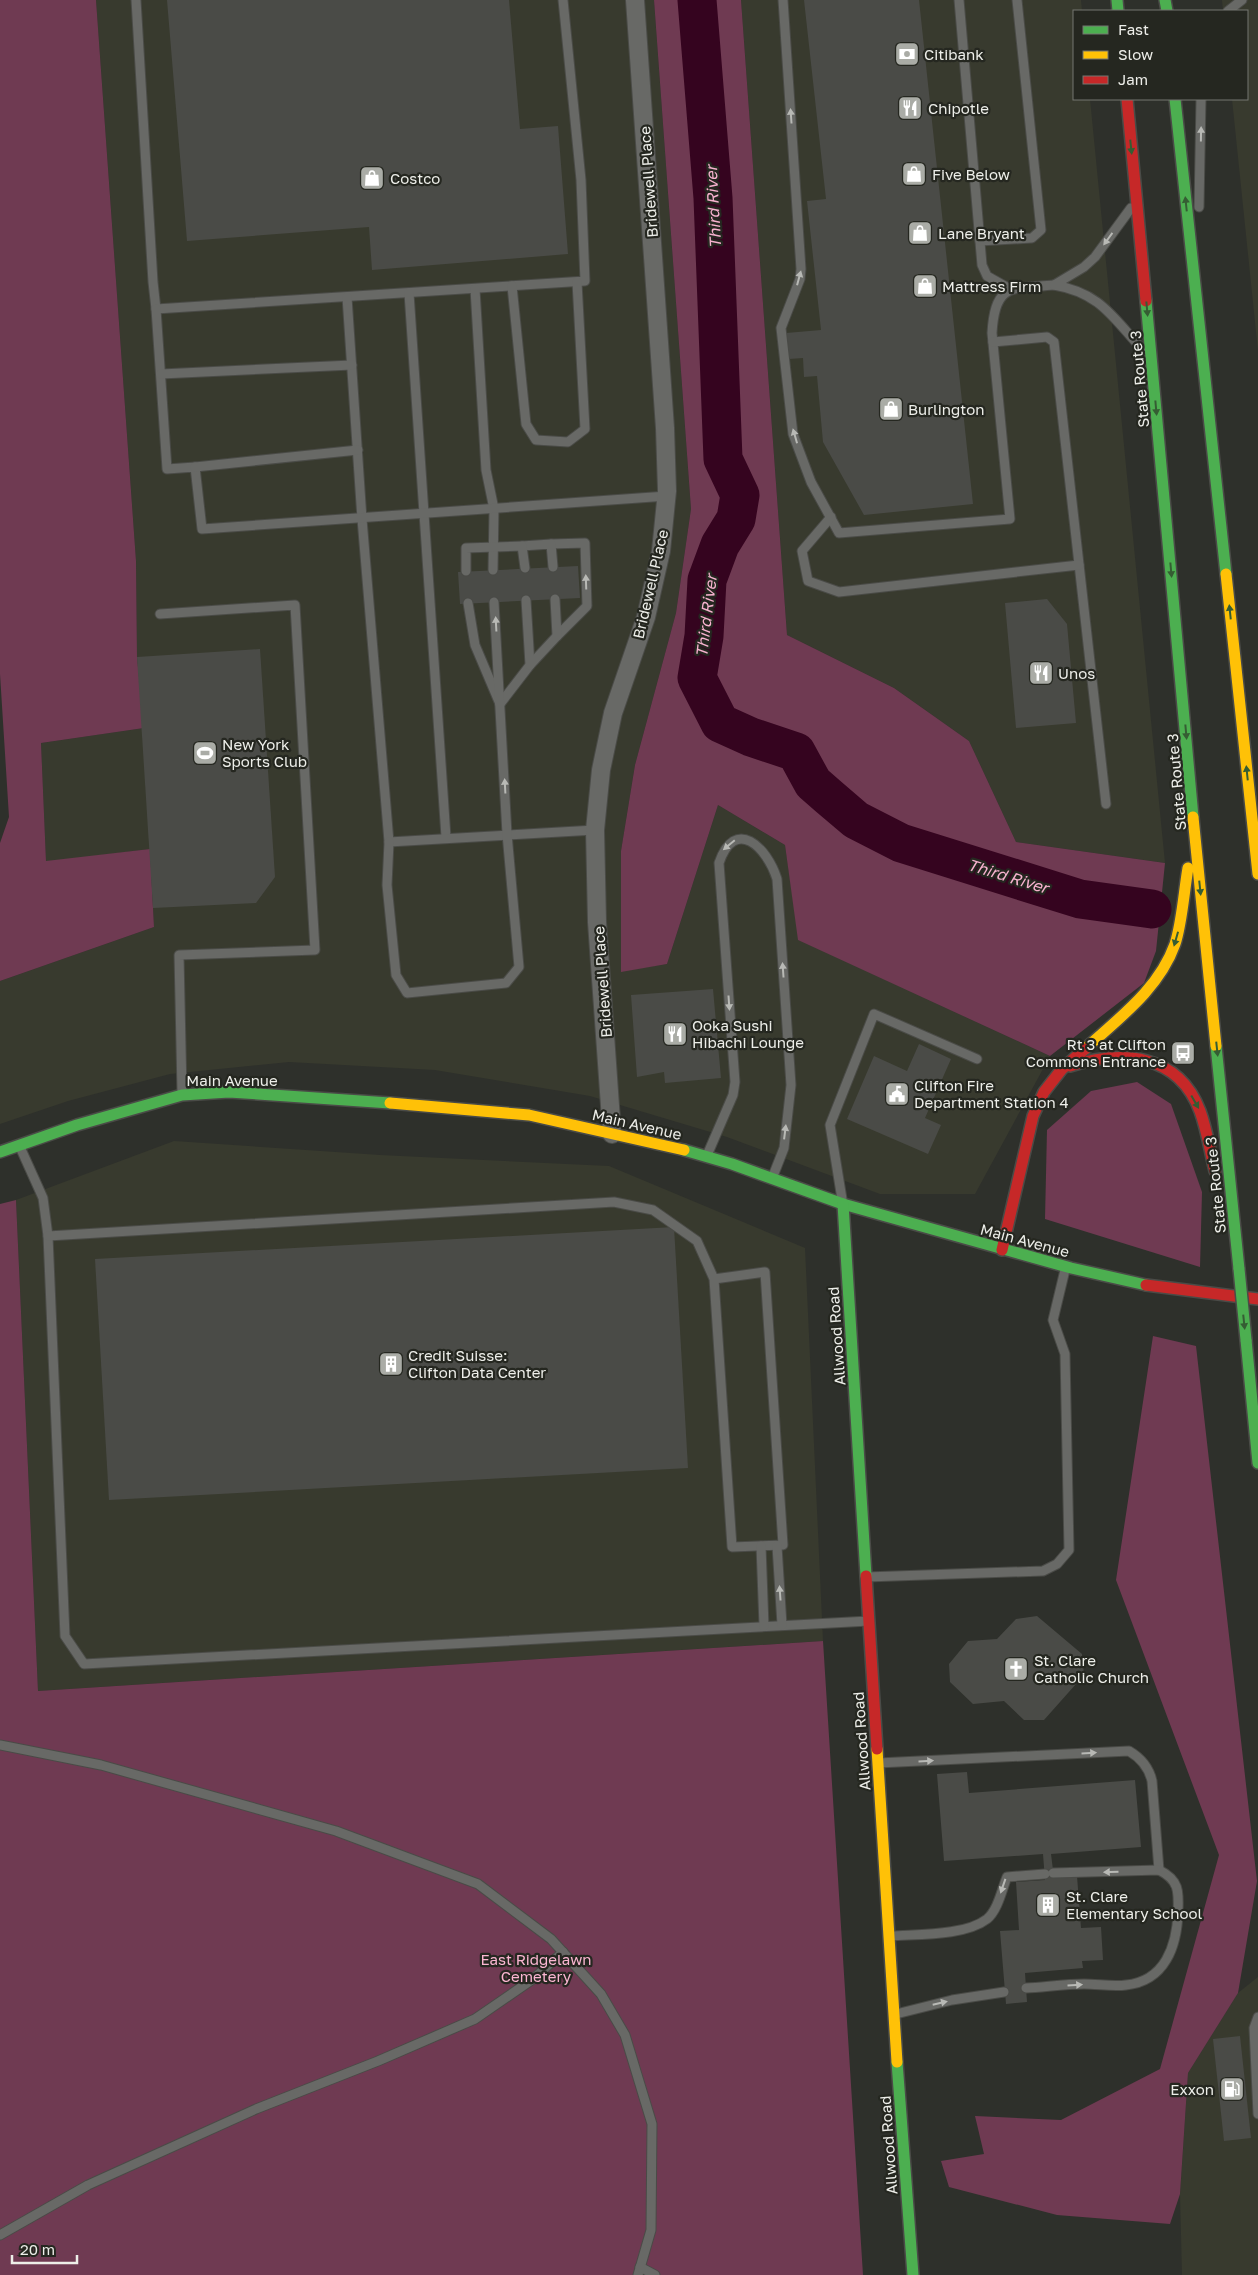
<svg xmlns="http://www.w3.org/2000/svg" width="1258" height="2275" viewBox="0 0 1258 2275" font-family="'Golos Text',sans-serif">
<style>
.built{fill:#383a2e}
.green{fill:#6f3a52}
.lines{fill:none;stroke-linecap:round;stroke-linejoin:round}
.river{stroke:#35041f;stroke-width:39}
.building{fill:#4a4b47}
.lane-casing{stroke:#4a4b47;stroke-width:11}
.street-casing{stroke:#4a4b47;stroke-width:20}
.fast-casing{stroke:#4a4b47;stroke-width:14}
.slow-casing{stroke:#4a4b47;stroke-width:14}
.jam-casing{stroke:#4a4b47;stroke-width:14}
.lane{stroke:#686966;stroke-width:9}
.street{stroke:#686966;stroke-width:18}
.fast{stroke:#4caf50;stroke-width:11}
.slow{stroke:#ffc107;stroke-width:11}
.jam{stroke:#c62828;stroke-width:11}
.fast-bridge-casing{stroke:#4a4b47;stroke-width:14;stroke-linecap:butt}
.fast-bridge{stroke:#4caf50;stroke-width:11}
.oneway{fill:#b8b9b5}
.oneway2{fill:#355d33}
.labels{text-anchor:middle;dominant-baseline:central;stroke-width:4.5;stroke-linejoin:round;paint-order:stroke}
.poi-label{font-size:15px;fill:#edeee9;stroke:#252720;text-anchor:start}
.street-label{font-size:15px;fill:#edeee9;stroke:#252720}
.park-label{font-size:15px;fill:#fbb6d2;stroke:#252720}
.water-label{font-size:16px;font-style:italic;fill:#f7b2cf;stroke:#252720}
</style>
<rect width="100%" height="100%" fill="#2e302b"/>
<!-- built -->
<g class="built">
<polygon points="96,0 654,0 691,509 676,613 635,765 621,851 621,971 667,964 718,805 785,845 799,940 1050,1056 975,1194 880,1194 727,1137 590,1096 435,1070 289,1062 170,1074 68,1101 0,1124 0,981 154,927 150,849 46,862 41,743 144,728 137,657 136,561"/>
<polygon points="741,0 1081,0 1082,11 1074,11 1074,99 1090,99 1165,863 1016,842 969,741 894,688 787,635"/>
<polygon points="1222,0 1258,0 1258,351 1232,99 1247,99 1247,11 1223,11"/>
<polygon points="174,1141 380,1155 609,1166 805,1248 823,1641 38,1691 16,1200"/>
<polygon points="1258,1977 1258,2275 1182,2275 1180,2194 1188,2073 1238,1993"/>
</g>
<!-- green -->
<g class="green">
<polygon points="0,0 96,0 136,561 137,657 144,728 41,743 46,861 150,849 154,927 0,981 0,843 9,817 0,674"/>
<polygon points="654,0 741,0 787,635 894,688 969,741 1016,842 1165,863 1156,951 1144,983 1050,1056 798,940 785,845 718,805 667,964 621,972 621,851 635,765 676,613 691,509"/>
<polygon points="1137,1082 1171,1104 1202,1192 1200,1267 1045,1219 1047,1130 1091,1091"/>
<polygon points="16,1200 38,1691 823,1641 863,2275 0,2275 0,1204"/>
<polygon points="1153,1336 1196,1346 1257,1881 1238,1993 1188,2073 1180,2194 1170,2224 1057,2215 949,2187 941,2161 984,2154 975,2116 1061,2120 1160,2069 1219,1855 1116,1580"/>
</g>
<g class="lines">
<!-- river -->
<polyline class="river" points="697,0 713,198 723,459 740,495 736,519 720,545 707,580 704,636 697,678 720,723 751,737 796,752 813,783 829,797 856,820 901,843 1080,899 1152,909"/>
</g>
<!-- building -->
<g class="building">
<polygon points="167,0 509,0 520,129 558,126 568,254 372,270 369,227 187,241"/>
<polygon points="804,0 919,0 973,504 864,515 823,442 817,376 804,377 803,358 789,359 786,333 821,330 807,201 826,199"/>
<polygon points="578,566 580,598 460,604 458,572"/>
<polygon points="1047,599 1067,624 1076,723 1016,728 1005,603"/>
<polygon points="260,649 275,877 256,903 153,908 137,657"/>
<polygon points="713,989 721,1078 665,1083 664,1072 637,1077 631,995"/>
<polygon points="919,1044 951,1059 925,1118 941,1125 928,1154 847,1119 874,1056 907,1071"/>
<polygon points="674,1227 688,1468 109,1500 95,1259"/>
<polygon points="1037,1616 1082,1654 1084,1675 1044,1720 1024,1720 1004,1701 973,1704 950,1682 949,1664 968,1641 997,1639 1016,1619"/>
<polygon points="967,1772 969,1793 1135,1780 1141,1847 1051,1854 1054,1878 1077,1876 1081,1928 1101,1927 1103,1960 1082,1961 1083,1968 1025,1973 1027,2002 1006,2004 1000,1931 1019,1930 1016,1882 1045,1880 1043,1854 944,1861 937,1774"/>
<polygon points="1240,2036 1251,2138 1224,2141 1213,2039"/>
</g>
<g class="lines">
<defs>
<g id="lane">
<polyline points="136,0 153,282 156,309 585,281 581,180 563,0"/>
<path d="M 783,0 L 801,269 L 800,279 L 781,328 L 793,434 L 811,482 L 839,533 L 1010,519 L 992,333 C 995,282 1012,289 1054,285"/>
<polyline points="959,0 982,265 987,276 1010,289"/>
<polyline points="1228,11 1242,0"/>
<polyline points="1199,207 1201,99"/>
<path d="M 1131,208 L 1095,257 L 1084,267 L 1054,285 C 1101,293 1113,318 1143,350"/>
<polyline points="980,241 1032,238 1041,230 1017,0"/>
<polyline points="512,286 526,424 536,440 568,442 585,429 577,282"/>
<polyline points="475,289 486,470 494,509 493,570"/>
<polyline points="409,293 446,837"/>
<polyline points="347,297 362,519 389,842 595,830"/>
<polyline points="156,309 167,469 195,467 202,529 667,496"/>
<polyline points="993,342 1047,337 1054,342 1106,804"/>
<polyline points="161,374 352,365"/>
<polyline points="195,467 358,450"/>
<polyline points="831,517 802,551 808,581 839,592 1079,565"/>
<polyline points="551,544 585,543 587,606 557,636"/>
<polyline points="522,546 551,544 553,567"/>
<polyline points="466,571 466,548 522,546 525,568"/>
<polyline points="468,603 475,645 500,704 530,665 526,600"/>
<polyline points="160,614 295,605 315,950 179,955 182,1092"/>
<polyline points="530,665 557,636 555,599"/>
<polyline points="389,842 387,885 396,975 407,993 506,983 519,967 507,834 494,602"/>
<polyline points="20,1147 43,1198 48,1236 65,1636 84,1664 869,1621"/>
<path d="M 708,1153 L 733,1095 L 735,1082 L 719,863 C 735,816 767,847 777,879 L 791,1085 L 784,1148 L 773,1176"/>
<polyline points="842,1199 830,1125 874,1014 977,1059"/>
<polyline points="48,1236 614,1202 653,1210 697,1241 714,1279 732,1547 783,1545 765,1272 714,1279"/>
<polyline points="761,1546 764,1626"/>
<polyline points="777,1546 782,1625"/>
<polyline points="866,1577 1043,1571 1057,1564 1069,1550 1065,1354 1053,1320 1065,1270"/>
<polyline points="0,1745 101,1765 336,1831 478,1884 551,1939 601,1994 625,2035 652,2124 651,2230 638,2275"/>
<path d="M 878,1763 L 1129,1751 C 1141,1758 1149,1768 1152,1781 L 1159,1870"/>
<path d="M 891,1936 C 918,1934 965,1936 987,1919 C 998,1910 1002,1889 1007,1877 L 1045,1874"/>
<path d="M 1026,1988 C 1045,1987 1065,1984 1084,1984 C 1098,1984 1113,1987 1126,1985 C 1165,1981 1177,1946 1178,1912 C 1179,1891 1179,1880 1159,1870 L 1053,1873"/>
<polyline points="896,2014 952,2000 1004,1992"/>
<polyline points="1258,2017 1254,2028 1258,2114"/>
<polyline points="0,2235 88,2185 256,2109 378,2061 475,2019 533,1979 563,1952"/>
<polyline points="640,2267 655,2275"/>
</g>
<polyline id="street" points="612,1134 597,922 595,830 601,770 613,713 646,617 661,551 667,491 665,428 635,0"/>
<g id="fast">
<polyline points="1117,0 1118,11"/>
<polyline points="1165,0 1167,11"/>
<polyline points="1175,99 1226,574"/>
<polyline points="1146,301 1193,817"/>
<polyline points="1216,1046 1239,1269"/>
<polyline points="684,1150 732,1164 843,1204 1071,1268 1146,1285"/>
<polyline points="0,1152 77,1125 182,1095 229,1092 390,1103"/>
<polyline points="843,1204 866,1576"/>
<polyline points="1246,1340 1258,1463"/>
<polyline points="897,2062 913,2275"/>
</g>
<g id="slow">
<polyline points="1226,574 1258,874"/>
<polyline points="1193,817 1216,1046"/>
<path d="M 1085,1049 C 1119,1018 1159,989 1175,944 C 1182,923 1184,891 1188,868"/>
<polyline points="390,1103 529,1115 684,1150"/>
<polyline points="877,1749 897,2062"/>
</g>
<g id="jam">
<polyline points="1127,99 1146,301"/>
<path d="M 1070,1066 C 1122,1050 1178,1053 1200,1111 C 1207,1130 1210,1151 1215,1171"/>
<polyline points="1002,1250 1033,1116 1044,1092 1062,1069 1085,1049"/>
<polyline points="1146,1285 1258,1299"/>
<polyline points="866,1576 877,1749"/>
</g>
</defs>
<!-- lane casing -->
<use href="#lane" class="lane-casing"/>
<!-- street casing -->
<use href="#street" class="street-casing"/>
<!-- fast casing -->
<use href="#fast" class="fast-casing"/>
<!-- slow casing -->
<use href="#slow" class="slow-casing"/>
<!-- jam casing -->
<use href="#jam" class="jam-casing"/>
<!-- lane -->
<use href="#lane" class="lane"/>
<!-- street -->
<use href="#street" class="street"/>
<!-- fast -->
<use href="#fast" class="fast"/>
<!-- slow -->
<use href="#slow" class="slow"/>
<!-- jam -->
<use href="#jam" class="jam"/>
<defs>
<polyline id="fast-bridge" points="1239,1269 1246,1340"/>
</defs>
<!-- fast-bridge casing -->
<use href="#fast-bridge" class="fast-bridge-casing"/>
<!-- fast-bridge -->
<use href="#fast-bridge" class="fast-bridge"/>
</g>
<!-- one-way arrows -->
<defs><path id="oneway-solid" d="M-6-.8H1V-3.2L6.5 0L1 3.2V.8H-6Z" transform="scale(1.25)"/></defs>
<g class="oneway">
<use href="#oneway-solid" transform="translate(791 116) rotate(-94)"/>
<use href="#oneway-solid" transform="translate(1201 134) rotate(-89)"/>
<use href="#oneway-solid" transform="translate(1108 239) rotate(126)"/>
<use href="#oneway-solid" transform="translate(799 278) rotate(-75)"/>
<use href="#oneway-solid" transform="translate(795 436) rotate(-106)"/>
<use href="#oneway-solid" transform="translate(586 582) rotate(-92)"/>
<use href="#oneway-solid" transform="translate(496 624) rotate(-93)"/>
<use href="#oneway-solid" transform="translate(505 786) rotate(-93)"/>
<use href="#oneway-solid" transform="translate(729 845) rotate(140)"/>
<use href="#oneway-solid" transform="translate(783 970) rotate(-94)"/>
<use href="#oneway-solid" transform="translate(729 1003) rotate(86)"/>
<use href="#oneway-solid" transform="translate(785 1132) rotate(-83)"/>
<use href="#oneway-solid" transform="translate(780 1593) rotate(-94)"/>
<use href="#oneway-solid" transform="translate(1089 1753) rotate(-3)"/>
<use href="#oneway-solid" transform="translate(926 1761) rotate(-3)"/>
<use href="#oneway-solid" transform="translate(1111 1872) rotate(178)"/>
<use href="#oneway-solid" transform="translate(1003 1886) rotate(109)"/>
<use href="#oneway-solid" transform="translate(1075 1985) rotate(-4)"/>
<use href="#oneway-solid" transform="translate(940 2003) rotate(-13)"/>
</g>
<g class="oneway2">
<use href="#oneway-solid" transform="translate(1131 147) rotate(84)"/>
<use href="#oneway-solid" transform="translate(1186 204) rotate(-96)"/>
<use href="#oneway-solid" transform="translate(1147 309) rotate(85)"/>
<use href="#oneway-solid" transform="translate(1156 408) rotate(85)"/>
<use href="#oneway-solid" transform="translate(1171 570) rotate(85)"/>
<use href="#oneway-solid" transform="translate(1230 612) rotate(-96)"/>
<use href="#oneway-solid" transform="translate(1186 732) rotate(85)"/>
<use href="#oneway-solid" transform="translate(1247 773) rotate(-96)"/>
<use href="#oneway-solid" transform="translate(1200 888) rotate(84)"/>
<use href="#oneway-solid" transform="translate(1176 939) rotate(106)"/>
<use href="#oneway-solid" transform="translate(1217 1049) rotate(84)"/>
<use href="#oneway-solid" transform="translate(1195 1102) rotate(60)"/>
<use href="#oneway-solid" transform="translate(1244 1322) rotate(84)"/>
</g>
<!-- icons -->
<defs>
<symbol id="bank-square" viewBox="-11 -11 22 22"><rect x="-9" y="-9" width="18" height="18" rx="4" fill="#aaaca6" stroke="#252720"/><path d="M-6-4H6V4H-6ZM0-2.3a2.3 2.3 0 1 0 0 4.6a2.3 2.3 0 1 0 0-4.6Z" fill="#fff"/></symbol>
<symbol id="restaurant-square" viewBox="-11 -11 22 22"><rect x="-9" y="-9" width="18" height="18" rx="4" fill="#aaaca6" stroke="#252720"/><path d="M-5-6h1v4h1v-4h1v4h1v-4h1v5L-1.5 .5V6h-2V.5L-5-1ZM5-6V6H3V1.5H1.5Q1.5-4 5-6Z" fill="#fff"/></symbol>
<symbol id="shop-square" viewBox="-11 -11 22 22"><rect x="-9" y="-9" width="18" height="18" rx="4" fill="#aaaca6" stroke="#252720"/><path d="M-5-2.5h2.3a2.7 3.5 0 0 1 5.4 0H5L5.5 6h-11ZM-1.5-2.5h3a1.5 2.3 0 0 0-3 0Z" fill="#fff"/></symbol>
<symbol id="stadium-square" viewBox="-11 -11 22 22"><rect x="-9" y="-9" width="18" height="18" rx="4" fill="#aaaca6" stroke="#252720"/><path d="M0-5a6.5 5 0 1 0 0 10a6.5 5 0 1 0 0-10ZM-3.5-1.8h7v3.6h-7Z" fill="#fff"/></symbol>
<symbol id="bus-square" viewBox="-11 -11 22 22"><rect x="-9" y="-9" width="18" height="18" rx="4" fill="#aaaca6" stroke="#252720"/><path d="M-5-6H5V4H4V6H2V4H-2V6H-4V4H-5ZM-3.5-4V0h7V-4ZM-3.5 1.2v1.5H-2V1.2ZM2 1.2v1.5H3.5V1.2Z" fill="#fff"/></symbol>
<symbol id="civic-square" viewBox="-11 -11 22 22"><rect x="-9" y="-9" width="18" height="18" rx="4" fill="#aaaca6" stroke="#252720"/><path d="M-.6-6.5H3V-4.5H.6V-3L4-1V1h2V6H-6V1h2V-1L-.6-3ZM-1.2 2.5V6h2.4V2.5Z" fill="#fff"/></symbol>
<symbol id="building-square" viewBox="-11 -11 22 22"><rect x="-9" y="-9" width="18" height="18" rx="4" fill="#aaaca6" stroke="#252720"/><path d="M-4-6H4V6H1V3H-1V6H-4ZM-2.5-4.3h1.7v1.8h-1.7ZM.8-4.3h1.7v1.8H.8ZM-2.5-1h1.7V.8h-1.7ZM.8-1h1.7V.8H.8Z" fill="#fff"/></symbol>
<symbol id="church-square" viewBox="-11 -11 22 22"><rect x="-9" y="-9" width="18" height="18" rx="4" fill="#aaaca6" stroke="#252720"/><path d="M-1.2-6h2.4v3.5h3.3v2.4h-3.3V6h-2.4V-.1h-3.3v-2.4h3.3Z" fill="#fff"/></symbol>
<symbol id="fuel-square" viewBox="-11 -11 22 22"><rect x="-9" y="-9" width="18" height="18" rx="4" fill="#aaaca6" stroke="#252720"/><path d="M-5.5-6h7V0h2V4h1.3V-2.5L3-4.5l.8-.8L6-3V5H2.5V1h-1V6h-7ZM-4.2-4.7v3.2H.2V-4.7Z" fill="#fff"/></symbol>
</defs>
<g fill-rule="evenodd">
<use href="#bank-square" x="893" y="40" width="28" height="28"/>
<use href="#restaurant-square" x="896" y="94" width="28" height="28"/>
<use href="#shop-square" x="900" y="160" width="28" height="28"/>
<use href="#shop-square" x="358" y="164" width="28" height="28"/>
<use href="#shop-square" x="906" y="219" width="28" height="28"/>
<use href="#shop-square" x="911" y="272" width="28" height="28"/>
<use href="#shop-square" x="877" y="395" width="28" height="28"/>
<use href="#restaurant-square" x="1027" y="659" width="28" height="28"/>
<use href="#stadium-square" x="191" y="739" width="28" height="28"/>
<use href="#restaurant-square" x="661" y="1020" width="28" height="28"/>
<use href="#bus-square" x="1169" y="1039" width="28" height="28"/>
<use href="#civic-square" x="883" y="1080" width="28" height="28"/>
<use href="#building-square" x="377" y="1350" width="28" height="28"/>
<use href="#church-square" x="1002" y="1655" width="28" height="28"/>
<use href="#building-square" x="1034" y="1891" width="28" height="28"/>
<use href="#fuel-square" x="1218" y="2075" width="28" height="28"/>
</g>
<g class="labels">
<!-- poi labels -->
<g class="poi-label">
<text x="924" y="54">Citibank</text>
<text x="928" y="108">Chipotle</text>
<text x="932" y="174">Five Below</text>
<text x="390" y="178">Costco</text>
<text x="938" y="233">Lane Bryant</text>
<text x="942" y="286">Mattress Firm</text>
<text x="908" y="409">Burlington</text>
<text x="1058" y="673">Unos</text>
<text x="222" y="744">New York<tspan x="222" dy="17">Sports Club</tspan></text>
<text x="692" y="1025">Ooka Sushi<tspan x="692" dy="17">Hibachi Lounge</tspan></text>
<text x="1166" y="1044" text-anchor="end">Rt 3 at Clifton<tspan x="1166" dy="17">Commons Entrance</tspan></text>
<text x="914" y="1085">Clifton Fire<tspan x="914" dy="17">Department Station 4</tspan></text>
<text x="408" y="1355">Credit Suisse:<tspan x="408" dy="17">Clifton Data Center</tspan></text>
<text x="1034" y="1660">St. Clare<tspan x="1034" dy="17">Catholic Church</tspan></text>
<text x="1066" y="1896">St. Clare<tspan x="1066" dy="17">Elementary School</tspan></text>
<text x="1214" y="2089" text-anchor="end">Exxon</text>
</g>
<!-- street labels -->
<g class="street-label">
<text transform="translate(648 182) rotate(-94)">Bridewell Place</text>
<text transform="translate(1139 379) rotate(-95)">State Route 3</text>
<text transform="translate(650 584) rotate(-77)">Bridewell Place</text>
<text transform="translate(1176 782) rotate(-95)">State Route 3</text>
<text transform="translate(602 982) rotate(-94)">Bridewell Place</text>
<text x="232" y="1080">Main Avenue</text>
<text transform="translate(637 1124) rotate(13)">Main Avenue</text>
<text transform="translate(1215 1185) rotate(-96)">State Route 3</text>
<text transform="translate(1025 1240) rotate(15)">Main Avenue</text>
<text transform="translate(836 1336) rotate(-94)">Allwood Road</text>
<text transform="translate(861 1741) rotate(-94)">Allwood Road</text>
<text transform="translate(888 2145) rotate(-94)">Allwood Road</text>
</g>
<!-- park labels -->
<g class="park-label">
<text x="536" y="1959">East Ridgelawn<tspan x="536" dy="17">Cemetery</tspan></text>
</g>
<!-- water labels -->
<g class="water-label">
<text transform="translate(713 207) rotate(-93)">Third River</text>
<text transform="translate(706 616) rotate(-83)">Third River</text>
<text transform="translate(1008 876) rotate(17)">Third River</text>
</g>
</g>
<!-- legend -->
<rect x="1073" y="10" width="175" height="90" fill="#252720" stroke="#757770"/>
<rect x="1083" y="26" width="25" height="8" fill="#4caf50" stroke="#757770"/>
<text x="1118" y="35" font-size="15" fill="#edeee9">Fast</text>
<rect x="1083" y="51" width="25" height="8" fill="#ffc107" stroke="#757770"/>
<text x="1118" y="60" font-size="15" fill="#edeee9">Slow</text>
<rect x="1083" y="76" width="25" height="8" fill="#c62828" stroke="#757770"/>
<text x="1118" y="85" font-size="15" fill="#edeee9">Jam</text>
<!-- scale -->
<path d="M12 2255v8h65v-8" fill="none" stroke="#edeee9" stroke-width="2.5"/>
<text x="20" y="2255" font-size="15" fill="#edeee9" stroke="#252720" stroke-width="4" paint-order="stroke">20 m</text>
</svg>
